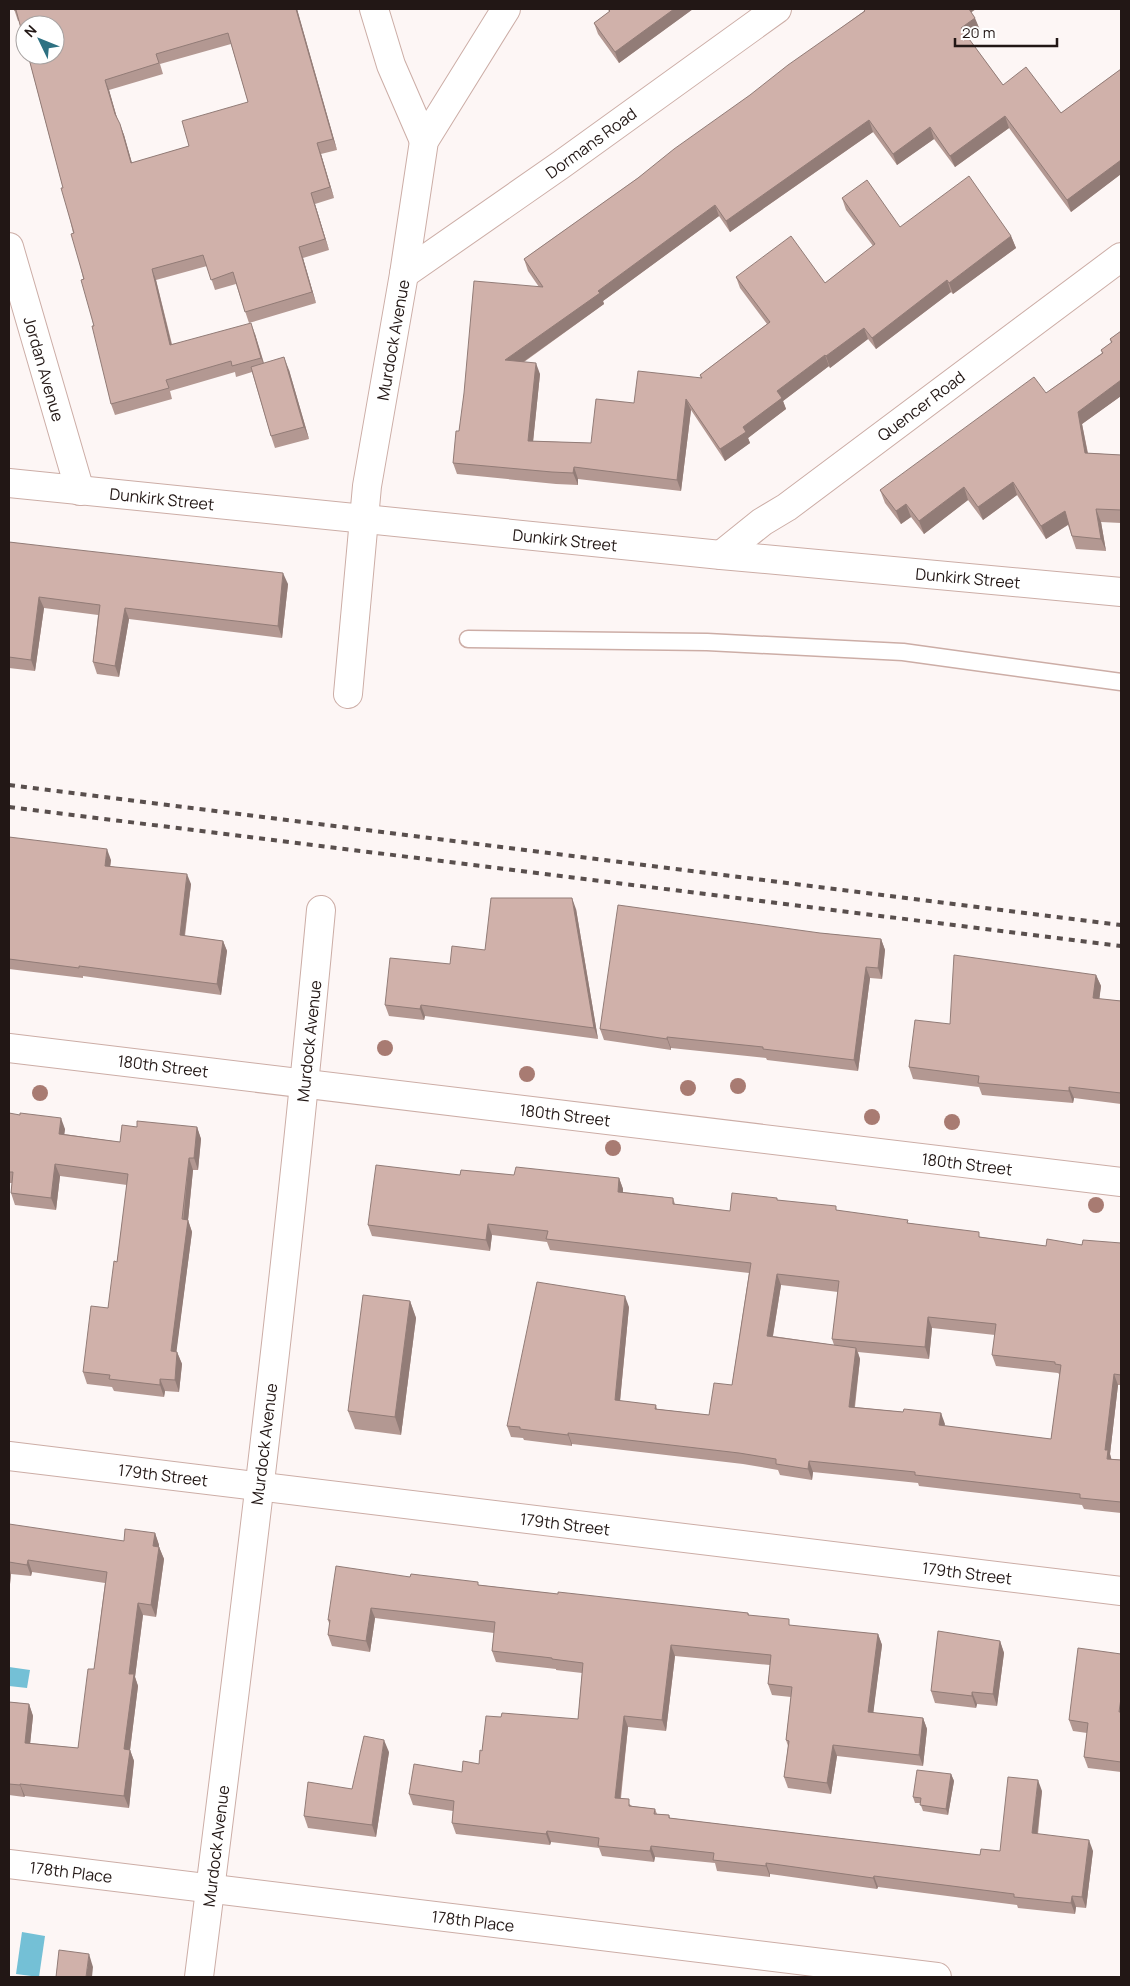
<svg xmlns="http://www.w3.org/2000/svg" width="1130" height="1986" viewBox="0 0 1130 1986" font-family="Manrope,sans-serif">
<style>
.water{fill:#74c0d6}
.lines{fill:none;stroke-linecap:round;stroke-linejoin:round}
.service-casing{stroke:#ccada6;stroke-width:19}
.minor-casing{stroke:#ccada6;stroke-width:30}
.secondary-casing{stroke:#ccada6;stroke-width:30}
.service{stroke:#fff;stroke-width:16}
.minor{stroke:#fff;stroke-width:28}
.secondary{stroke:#fff;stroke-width:28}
.rail{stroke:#594f4d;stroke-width:4;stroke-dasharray:6 6;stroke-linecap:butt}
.tree{fill:#a87b72}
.wall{fill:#b39892;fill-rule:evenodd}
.shaded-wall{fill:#927c77}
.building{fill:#d0b1aa;stroke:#927c77;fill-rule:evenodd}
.labels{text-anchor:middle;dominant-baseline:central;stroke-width:4;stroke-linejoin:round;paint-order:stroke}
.street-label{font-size:16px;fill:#221715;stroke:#fff}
</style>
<rect width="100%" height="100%" fill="#fdf6f5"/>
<!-- water -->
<g class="water">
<polygon points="9,1667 30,1670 27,1688 9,1686"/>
<polygon points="22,1932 45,1936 39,1977 16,1974"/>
</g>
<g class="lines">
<defs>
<polyline id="service" points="468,639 707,642 903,652 1121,682"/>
<g id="minor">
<polyline points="374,9 391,65 424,141"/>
<polyline points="9,247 80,491"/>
<polyline points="404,274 562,164 777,9"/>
<polyline points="721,555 762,522 787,507 1121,257"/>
<polyline points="348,694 367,486 404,274 424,141 506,9"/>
<polyline points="9,1048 1121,1182"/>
<polyline points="9,1456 1121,1591"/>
<polyline points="9,1864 937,1977"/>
<path d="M 199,1977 C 244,1622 288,1266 321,910"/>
</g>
<polyline id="secondary" points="9,483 721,555 1121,592"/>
</defs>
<!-- service casing -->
<use href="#service" class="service-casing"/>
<!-- minor casing -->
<use href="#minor" class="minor-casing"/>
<!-- secondary casing -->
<use href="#secondary" class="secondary-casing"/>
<!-- service -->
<use href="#service" class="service"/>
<!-- minor -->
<use href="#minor" class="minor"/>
<!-- secondary -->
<use href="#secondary" class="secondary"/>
<!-- rail -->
<g class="rail">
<polyline points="9,785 1121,925"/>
<polyline points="9,807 1121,946"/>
</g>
</g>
<!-- trees -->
<g class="tree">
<circle cx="385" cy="1048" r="8"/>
<circle cx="527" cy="1074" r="8"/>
<circle cx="738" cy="1086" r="8"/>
<circle cx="688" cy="1088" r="8"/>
<circle cx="40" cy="1093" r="8"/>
<circle cx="872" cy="1117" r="8"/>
<circle cx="952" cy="1122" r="8"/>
<circle cx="613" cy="1148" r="8"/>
<circle cx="1096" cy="1205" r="8"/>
</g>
<!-- wall -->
<g class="wall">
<path d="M 14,9 L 297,9 L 337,150 L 321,154 L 334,198 L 315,204 L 329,250 L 303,258 L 316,303 L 249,323 L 236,284 L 215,290 L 207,266 L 156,280 L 172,344 L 255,334 L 264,363 L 289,370 L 309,439 L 275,448 L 271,436 L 252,372 L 236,377 L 235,372 L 170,391 L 172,399 L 115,415 L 111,404 L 63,188 L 19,21 L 18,21 ZM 231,44 L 248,102 L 189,146 L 132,163 L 124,135 L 117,118 L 109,90 L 163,74 L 160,64 Z"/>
<polygon points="608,9 693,9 619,63 598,34 594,23 609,12"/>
<polygon points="864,10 971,12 980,30 968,38 1003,85 1061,113 1121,69 1121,174 1071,212 1009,128 955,167 934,139 897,165 873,132 730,232 719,216 603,301 604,304 524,362 540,374 533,441 591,443 634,403 701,378 700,375 767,324 740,288 736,277 825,283 873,246 846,210 842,198 900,227 1011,236 1016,248 953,294 951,292 876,349 868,339 830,368 829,366 783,401 786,409 748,438 750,443 725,461 691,410 681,491 578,479 578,485 556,484 457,474 453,463 459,431 539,287 528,271 524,259 638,178 864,11"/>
<polygon points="1121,331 1121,396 1082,424 1088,453 1121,455 1121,523 1101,522 1106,551 1076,549 1068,525 1046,539 1017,495 983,520 968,500 924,534 911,517 901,524 885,503 880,490 1046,393 1102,353 1101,350 1111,343 1110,339"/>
<polygon points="9,542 288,584 282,638 129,619 119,677 97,674 93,662 98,615 44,608 35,671 9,668"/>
<polygon points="9,837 111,860 110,866 191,884 185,936 223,941 227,951 221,995 83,976 83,978 9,969"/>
<polygon points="576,909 598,1039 425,1016 424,1020 389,1016 385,1005 450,964 485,950"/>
<polygon points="820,933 881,939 885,950 882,979 870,978 858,1071 767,1060 766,1058 671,1048 671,1050 604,1040 600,1029"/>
<polygon points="1096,975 1101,986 1099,999 1121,1001 1121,1104 1074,1098 1073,1103 982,1095 979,1087 913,1079 909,1067 950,1024"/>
<polygon points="9,1113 65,1129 64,1134 120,1142 137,1127 197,1127 201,1139 198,1170 193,1170 188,1220 192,1232 176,1352 177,1352 182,1364 179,1392 165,1391 164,1397 114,1391 112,1387 87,1384 83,1372 108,1308 117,1262 127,1185 60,1176 56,1210 15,1205 11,1193 12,1183 9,1183"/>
<path d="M 460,1175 L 619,1178 L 623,1189 L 623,1192 L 673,1198 L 675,1204 L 730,1211 L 778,1200 L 909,1223 L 981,1237 L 1046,1246 L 1121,1243 L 1121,1385 L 1118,1385 L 1110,1454 L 1111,1459 L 1121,1460 L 1121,1513 L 1084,1509 L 1082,1505 L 919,1486 L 918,1483 L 813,1472 L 812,1480 L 780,1475 L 778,1470 L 743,1464 L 572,1444 L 572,1446 L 524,1440 L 523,1438 L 511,1437 L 507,1426 L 629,1307 L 620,1401 L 656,1405 L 657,1409 L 709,1415 L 732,1385 L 749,1273 L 550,1250 L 547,1242 L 492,1235 L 490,1251 L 372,1236 L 368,1225 ZM 781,1285 L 838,1292 L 832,1339 L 834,1345 L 773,1336 ZM 932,1328 L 995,1335 L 992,1355 L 996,1366 L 1058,1373 L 1060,1375 L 1051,1439 L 944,1426 L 941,1413 L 903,1412 L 855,1407 L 860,1359 L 858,1352 L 929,1359 Z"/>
<polygon points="410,1301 416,1318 401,1435 355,1429 348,1411"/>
<polygon points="9,1528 124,1541 155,1533 159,1545 159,1547 164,1559 156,1617 143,1615 135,1677 138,1686 130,1750 134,1761 129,1808 25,1796 24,1797 9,1795 9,1702 29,1704 33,1716 30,1743 78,1748 94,1669 105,1583 32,1572 31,1576 11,1574 9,1594"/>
<polygon points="410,1577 558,1594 748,1613 749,1615 792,1626 878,1634 882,1645 873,1713 923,1718 927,1729 923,1766 837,1756 831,1794 788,1788 784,1777 788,1746 786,1740 791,1697 772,1695 768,1684 770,1665 675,1656 666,1731 628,1727 621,1798 632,1806 655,1809 657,1814 669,1815 670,1818 980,1855 1000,1851 1042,1791 1038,1834 1093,1851 1086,1908 1076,1907 1075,1914 1018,1908 1017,1905 878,1887 877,1889 770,1874 770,1877 717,1871 715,1863 655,1857 654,1862 602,1856 599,1848 551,1842 550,1845 456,1834 452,1823 453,1811 413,1805 409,1794 462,1772 479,1764 482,1751 501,1717 578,1719 582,1673 556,1670 556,1669 496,1662 492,1651 494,1633 375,1618 370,1652 332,1646 328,1635 330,1626 328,1620"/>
<polygon points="1000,1641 1004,1653 997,1706 977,1704 976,1708 935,1703 931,1691"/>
<polygon points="1121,1654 1121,1772 1088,1768 1084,1757 1087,1733 1073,1731 1069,1720"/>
<polygon points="389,1752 376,1837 308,1828 304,1816 352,1789"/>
<polygon points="951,1774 954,1781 948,1815 923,1811 920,1803 915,1803 913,1797"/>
</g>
<!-- shaded-wall -->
<g class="shaded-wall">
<polygon points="296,9 297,9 337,150 333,139"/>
<polygon points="674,9 693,9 619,63 615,52"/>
<polygon points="967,9 976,9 969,14"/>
<polygon points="975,18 980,30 965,40 961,28"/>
<polygon points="105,80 109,90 119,125 115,114"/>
<polygon points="1005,116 1009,128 955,167 950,156"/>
<polygon points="869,120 873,132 730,232 726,221"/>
<polygon points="120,124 124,135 135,174 131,163"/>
<polygon points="930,127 934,139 897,165 893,154"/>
<polygon points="317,143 321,154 334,198 330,187"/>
<polygon points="1121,160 1121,174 1071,212 1067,200"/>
<polygon points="311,193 315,204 329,250 325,239"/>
<polygon points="715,205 719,216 603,301 604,304 509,372 505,360 598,291"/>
<polygon points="1011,236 1016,248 953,294 949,283"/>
<polygon points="299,247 303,258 316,303 312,292"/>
<polygon points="152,269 156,280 174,355 170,345"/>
<polygon points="947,280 951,292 876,349 872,338"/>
<polygon points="251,323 255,334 265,368 261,358"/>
<polygon points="864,328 868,339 830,368 826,356"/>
<polygon points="825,355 829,366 783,401 786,409 748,438 750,443 725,461 720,449 743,427 777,391"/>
<polygon points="284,357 289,370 309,439 304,427"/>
<polygon points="536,363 540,374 532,452 528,441"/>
<polygon points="1121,380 1121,396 1082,424 1090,466 1085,453 1078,412"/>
<polygon points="686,399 691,410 681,491 677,480"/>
<polygon points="574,467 578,479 578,485 573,473"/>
<polygon points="1013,482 1017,495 983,520 978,507"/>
<polygon points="964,487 968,500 924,534 919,521"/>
<polygon points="906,504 911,517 901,524 896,511"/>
<polygon points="1096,509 1101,522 1106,551 1101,539"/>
<polygon points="1065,511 1069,524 1046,539 1041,526"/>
<polygon points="283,573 288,584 282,638 278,626"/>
<polygon points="39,597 44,608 35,671 31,660"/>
<polygon points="125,608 129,619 119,677 115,666"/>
<polygon points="107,849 111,860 109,876 105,866"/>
<polygon points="187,874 191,884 183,946 180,935"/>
<polygon points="572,898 576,909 598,1039 594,1028"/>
<polygon points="881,939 885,950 882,979 878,968"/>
<polygon points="223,941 227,951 221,995 217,984"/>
<polygon points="866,967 870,978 858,1071 854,1060"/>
<polygon points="1096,975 1101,986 1098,1010 1093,998"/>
<polygon points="421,1005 425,1016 424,1020 420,1009"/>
<polygon points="667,1037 671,1048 671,1050 667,1039"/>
<polygon points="1069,1087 1074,1098 1073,1103 1069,1091"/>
<polygon points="61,1118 65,1129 63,1145 59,1134"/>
<polygon points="197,1127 201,1139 198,1170 194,1158"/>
<polygon points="189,1158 193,1170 188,1220 192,1232 175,1363 171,1351"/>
<polygon points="55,1164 60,1176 56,1210 51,1198"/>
<polygon points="619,1178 623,1189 622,1203 618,1192"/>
<polygon points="488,1224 492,1235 490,1251 486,1240"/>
<polygon points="777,1274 781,1285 771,1347 767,1336"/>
<polygon points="625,1296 629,1307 619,1411 615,1400"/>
<polygon points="410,1301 416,1318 401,1435 395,1417"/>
<polygon points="928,1317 932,1328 929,1359 925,1347"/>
<polygon points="856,1348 860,1359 853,1418 849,1407"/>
<polygon points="177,1352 182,1364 179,1392 175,1380"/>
<polygon points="1114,1374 1118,1385 1110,1454 1112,1461 1111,1470 1105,1450"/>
<polygon points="160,1379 165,1391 164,1397 160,1385"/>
<polygon points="941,1413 945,1424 943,1436 939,1425"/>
<polygon points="568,1433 572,1444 572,1446 568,1435"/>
<polygon points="809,1461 813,1472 812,1480 808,1469"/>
<polygon points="155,1533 159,1545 157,1558 153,1546"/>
<polygon points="159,1547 164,1559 156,1617 151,1605"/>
<polygon points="28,1560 32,1572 31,1576 27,1565"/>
<polygon points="9,1566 11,1574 9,1594"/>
<polygon points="138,1603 143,1615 135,1677 138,1686 130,1750 134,1761 129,1808 124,1796 124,1749 129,1674"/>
<polygon points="371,1608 375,1618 370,1652 366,1641"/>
<polygon points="878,1634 882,1645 872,1723 868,1712"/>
<polygon points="1000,1641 1004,1653 997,1706 993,1694"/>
<polygon points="671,1645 675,1656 666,1731 662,1720"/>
<polygon points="972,1692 977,1704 976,1708 972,1696"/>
<polygon points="29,1704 33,1716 29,1755 25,1743"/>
<polygon points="624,1716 628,1727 619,1809 615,1798"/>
<polygon points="923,1718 927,1729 923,1766 919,1755"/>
<polygon points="384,1740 389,1752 376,1837 372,1825"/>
<polygon points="833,1745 837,1756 831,1794 827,1783"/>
<polygon points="951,1774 954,1781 948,1815 946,1809"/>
<polygon points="1038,1780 1042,1791 1036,1844 1032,1833"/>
<polygon points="20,1784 25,1796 24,1797 20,1785"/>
<polygon points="547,1831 551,1842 550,1845 546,1834"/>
<polygon points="1089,1840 1093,1851 1086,1908 1082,1897"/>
<polygon points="651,1846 655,1857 654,1862 650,1851"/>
<polygon points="766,1863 770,1874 770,1877 766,1866"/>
<polygon points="874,1876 878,1887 877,1889 873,1878"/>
<polygon points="1072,1896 1076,1907 1075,1914 1071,1903"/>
<polygon points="89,1954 93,1967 92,1977 86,1977"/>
</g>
<!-- building -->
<g class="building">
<path d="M 14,9 L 296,9 L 333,139 L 317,143 L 330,187 L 311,193 L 325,239 L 299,247 L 312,292 L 245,312 L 233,272 L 211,280 L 203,255 L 152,269 L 170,345 L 251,323 L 261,358 L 232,366 L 231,361 L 166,380 L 169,388 L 111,404 L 92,326 L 94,326 L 81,280 L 84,279 L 71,234 L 74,233 L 61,188 L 63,188 L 28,55 L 55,55 L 55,25 L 25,25 L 25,43 L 16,10 L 14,10 ZM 228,33 L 248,102 L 182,121 L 189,146 L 131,163 L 120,124 L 115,114 L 105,80 L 159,63 L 156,54 Z"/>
<polygon points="608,9 674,9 615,52 594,23 610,11"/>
<polygon points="865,9 969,9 975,18 961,28 1003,85 1026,67 1061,113 1121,69 1121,160 1067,200 1005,116 950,156 930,127 893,154 869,120 726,221 715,205 598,291 600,293 505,360 536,363 528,441 591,443 596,399 634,403 638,371 702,378 700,375 770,322 736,277 791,236 825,283 875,244 842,198 867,180 900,227 969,176 1011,236 949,283 947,280 872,338 864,328 826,356 825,355 777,391 782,398 743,427 746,432 720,449 686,399 677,480 574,467 573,473 552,472 453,463 456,431 459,431 464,393 474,281 543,287 524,259 638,178 674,149 750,95 788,65 865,11 864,10"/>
<polygon points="1121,331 1121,380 1078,412 1085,453 1121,455 1121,510 1096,509 1101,539 1072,536 1065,511 1041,526 1013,482 978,507 964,487 919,521 906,504 896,511 880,490 1034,377 1046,393 1103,353 1101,350 1112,342 1110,339"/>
<polygon points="284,357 304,427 271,436 251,367"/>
<polygon points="9,542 61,548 283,573 278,626 125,608 115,666 93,662 100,605 39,597 31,660 9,657"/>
<polygon points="9,837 107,849 105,866 187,874 180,935 223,941 217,984 79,966 79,968 9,959"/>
<polygon points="491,898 572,898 594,1028 421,1005 420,1009 385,1005 390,958 450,964 452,946 485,950"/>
<polygon points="618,905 820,933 881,939 878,968 866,967 854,1060 763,1049 763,1047 667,1037 667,1039 600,1029"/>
<polygon points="954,955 1096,975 1093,998 1121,1001 1121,1093 1069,1087 1069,1091 978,1083 979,1076 909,1067 915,1020 950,1024"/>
<polygon points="9,1113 20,1115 20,1113 61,1118 59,1134 120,1142 122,1125 137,1127 137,1121 197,1127 194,1158 189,1158 182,1219 188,1220 171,1351 177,1352 175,1380 160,1379 160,1385 109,1379 110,1375 83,1372 91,1306 108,1308 114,1261 117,1262 128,1174 55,1164 51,1198 11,1193 13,1172 9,1172"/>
<path d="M 376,1165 L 460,1175 L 461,1170 L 514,1175 L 516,1167 L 619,1178 L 618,1192 L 673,1198 L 673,1204 L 730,1211 L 732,1193 L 777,1198 L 777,1200 L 836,1206 L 836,1210 L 908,1220 L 907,1223 L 979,1232 L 979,1237 L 1046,1246 L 1047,1239 L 1082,1245 L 1083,1240 L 1121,1243 L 1121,1375 L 1114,1374 L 1105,1450 L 1108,1450 L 1107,1459 L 1121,1460 L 1121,1502 L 1080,1498 L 1080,1494 L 915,1475 L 915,1472 L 809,1461 L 808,1469 L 776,1464 L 776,1459 L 739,1453 L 568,1433 L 568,1435 L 520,1429 L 520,1427 L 507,1426 L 537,1282 L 625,1296 L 615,1400 L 656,1405 L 655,1409 L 709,1415 L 714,1383 L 732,1385 L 751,1263 L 546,1239 L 548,1231 L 488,1224 L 486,1240 L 368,1225 ZM 777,1274 L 839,1281 L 832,1339 L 925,1347 L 928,1317 L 996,1324 L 992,1355 L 1055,1362 L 1055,1364 L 1061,1365 L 1051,1439 L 939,1425 L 941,1413 L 904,1409 L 903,1412 L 849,1407 L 856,1348 L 767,1336 Z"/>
<polygon points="363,1295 410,1301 395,1417 348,1411"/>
<polygon points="9,1524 124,1541 125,1529 155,1533 153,1546 159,1547 151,1605 138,1603 129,1674 134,1674 124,1749 130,1750 124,1796 20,1784 20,1785 9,1784 9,1702 29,1704 25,1743 78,1748 88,1669 94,1669 107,1572 28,1560 27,1565 9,1562"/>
<polygon points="336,1566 410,1577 411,1574 478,1582 478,1585 558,1594 558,1592 748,1613 748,1615 789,1619 789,1625 878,1634 868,1712 923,1718 919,1755 833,1745 827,1783 784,1777 789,1741 786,1740 792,1687 768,1684 771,1655 671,1645 662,1720 624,1716 615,1798 629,1799 629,1806 655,1809 654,1814 669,1815 669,1818 980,1855 981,1849 1000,1851 1008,1777 1038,1780 1032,1833 1089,1840 1082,1897 1072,1896 1071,1903 1014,1897 1014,1894 874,1876 873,1878 766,1863 766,1866 713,1860 714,1853 651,1846 650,1851 598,1846 599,1838 547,1831 546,1834 452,1823 454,1801 409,1794 414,1764 462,1772 463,1761 479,1764 480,1750 482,1751 486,1716 501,1717 502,1713 578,1719 583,1663 552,1659 552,1658 492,1651 495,1622 371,1608 366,1641 328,1635 330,1620 328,1620"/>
<polygon points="938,1631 1000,1641 993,1694 972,1692 972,1696 931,1691"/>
<polygon points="1078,1648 1121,1654 1121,1698 1119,1712 1121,1712 1121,1762 1084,1757 1088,1723 1069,1720"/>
<polygon points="364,1736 384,1740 372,1825 304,1816 308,1782 352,1789"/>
<polygon points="917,1770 951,1774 946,1809 920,1805 921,1798 913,1797"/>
<polygon points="59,1950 89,1954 86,1977 56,1977"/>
</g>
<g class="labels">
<!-- street labels -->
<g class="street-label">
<text transform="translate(591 143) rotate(-36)">Dormans Road</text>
<text transform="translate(393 340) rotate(-80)">Murdock Avenue</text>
<text transform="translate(44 369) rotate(74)">Jordan Avenue</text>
<text transform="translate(921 406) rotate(-37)">Quencer Road</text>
<text transform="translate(162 499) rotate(6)">Dunkirk Street</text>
<text transform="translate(565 540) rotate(6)">Dunkirk Street</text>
<text transform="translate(968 578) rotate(5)">Dunkirk Street</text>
<text transform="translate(309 1041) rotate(-84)">Murdock Avenue</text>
<text transform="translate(163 1066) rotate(7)">180th Street</text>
<text transform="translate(565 1115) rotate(7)">180th Street</text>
<text transform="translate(967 1164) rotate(7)">180th Street</text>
<text transform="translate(264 1444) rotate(-83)">Murdock Avenue</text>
<text transform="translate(163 1475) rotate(7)">179th Street</text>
<text transform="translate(565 1524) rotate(7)">179th Street</text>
<text transform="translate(967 1573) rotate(7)">179th Street</text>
<text transform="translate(216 1846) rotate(-83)">Murdock Avenue</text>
<text transform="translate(71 1872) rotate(7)">178th Place</text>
<text transform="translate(473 1921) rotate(7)">178th Place</text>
</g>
</g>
<!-- border -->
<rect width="1130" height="1986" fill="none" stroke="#221715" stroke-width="20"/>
<!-- north arrow -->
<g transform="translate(40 40) rotate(313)"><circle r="24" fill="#ffffff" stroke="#a7a2a1"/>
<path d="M0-4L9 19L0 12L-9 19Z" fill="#2e7182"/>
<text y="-8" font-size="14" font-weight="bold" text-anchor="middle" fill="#221715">N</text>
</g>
<!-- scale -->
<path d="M955 38v8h102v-8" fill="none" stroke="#221715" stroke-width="2.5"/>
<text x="962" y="38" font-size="15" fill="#221715" stroke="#ffffff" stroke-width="4" paint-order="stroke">20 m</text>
</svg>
